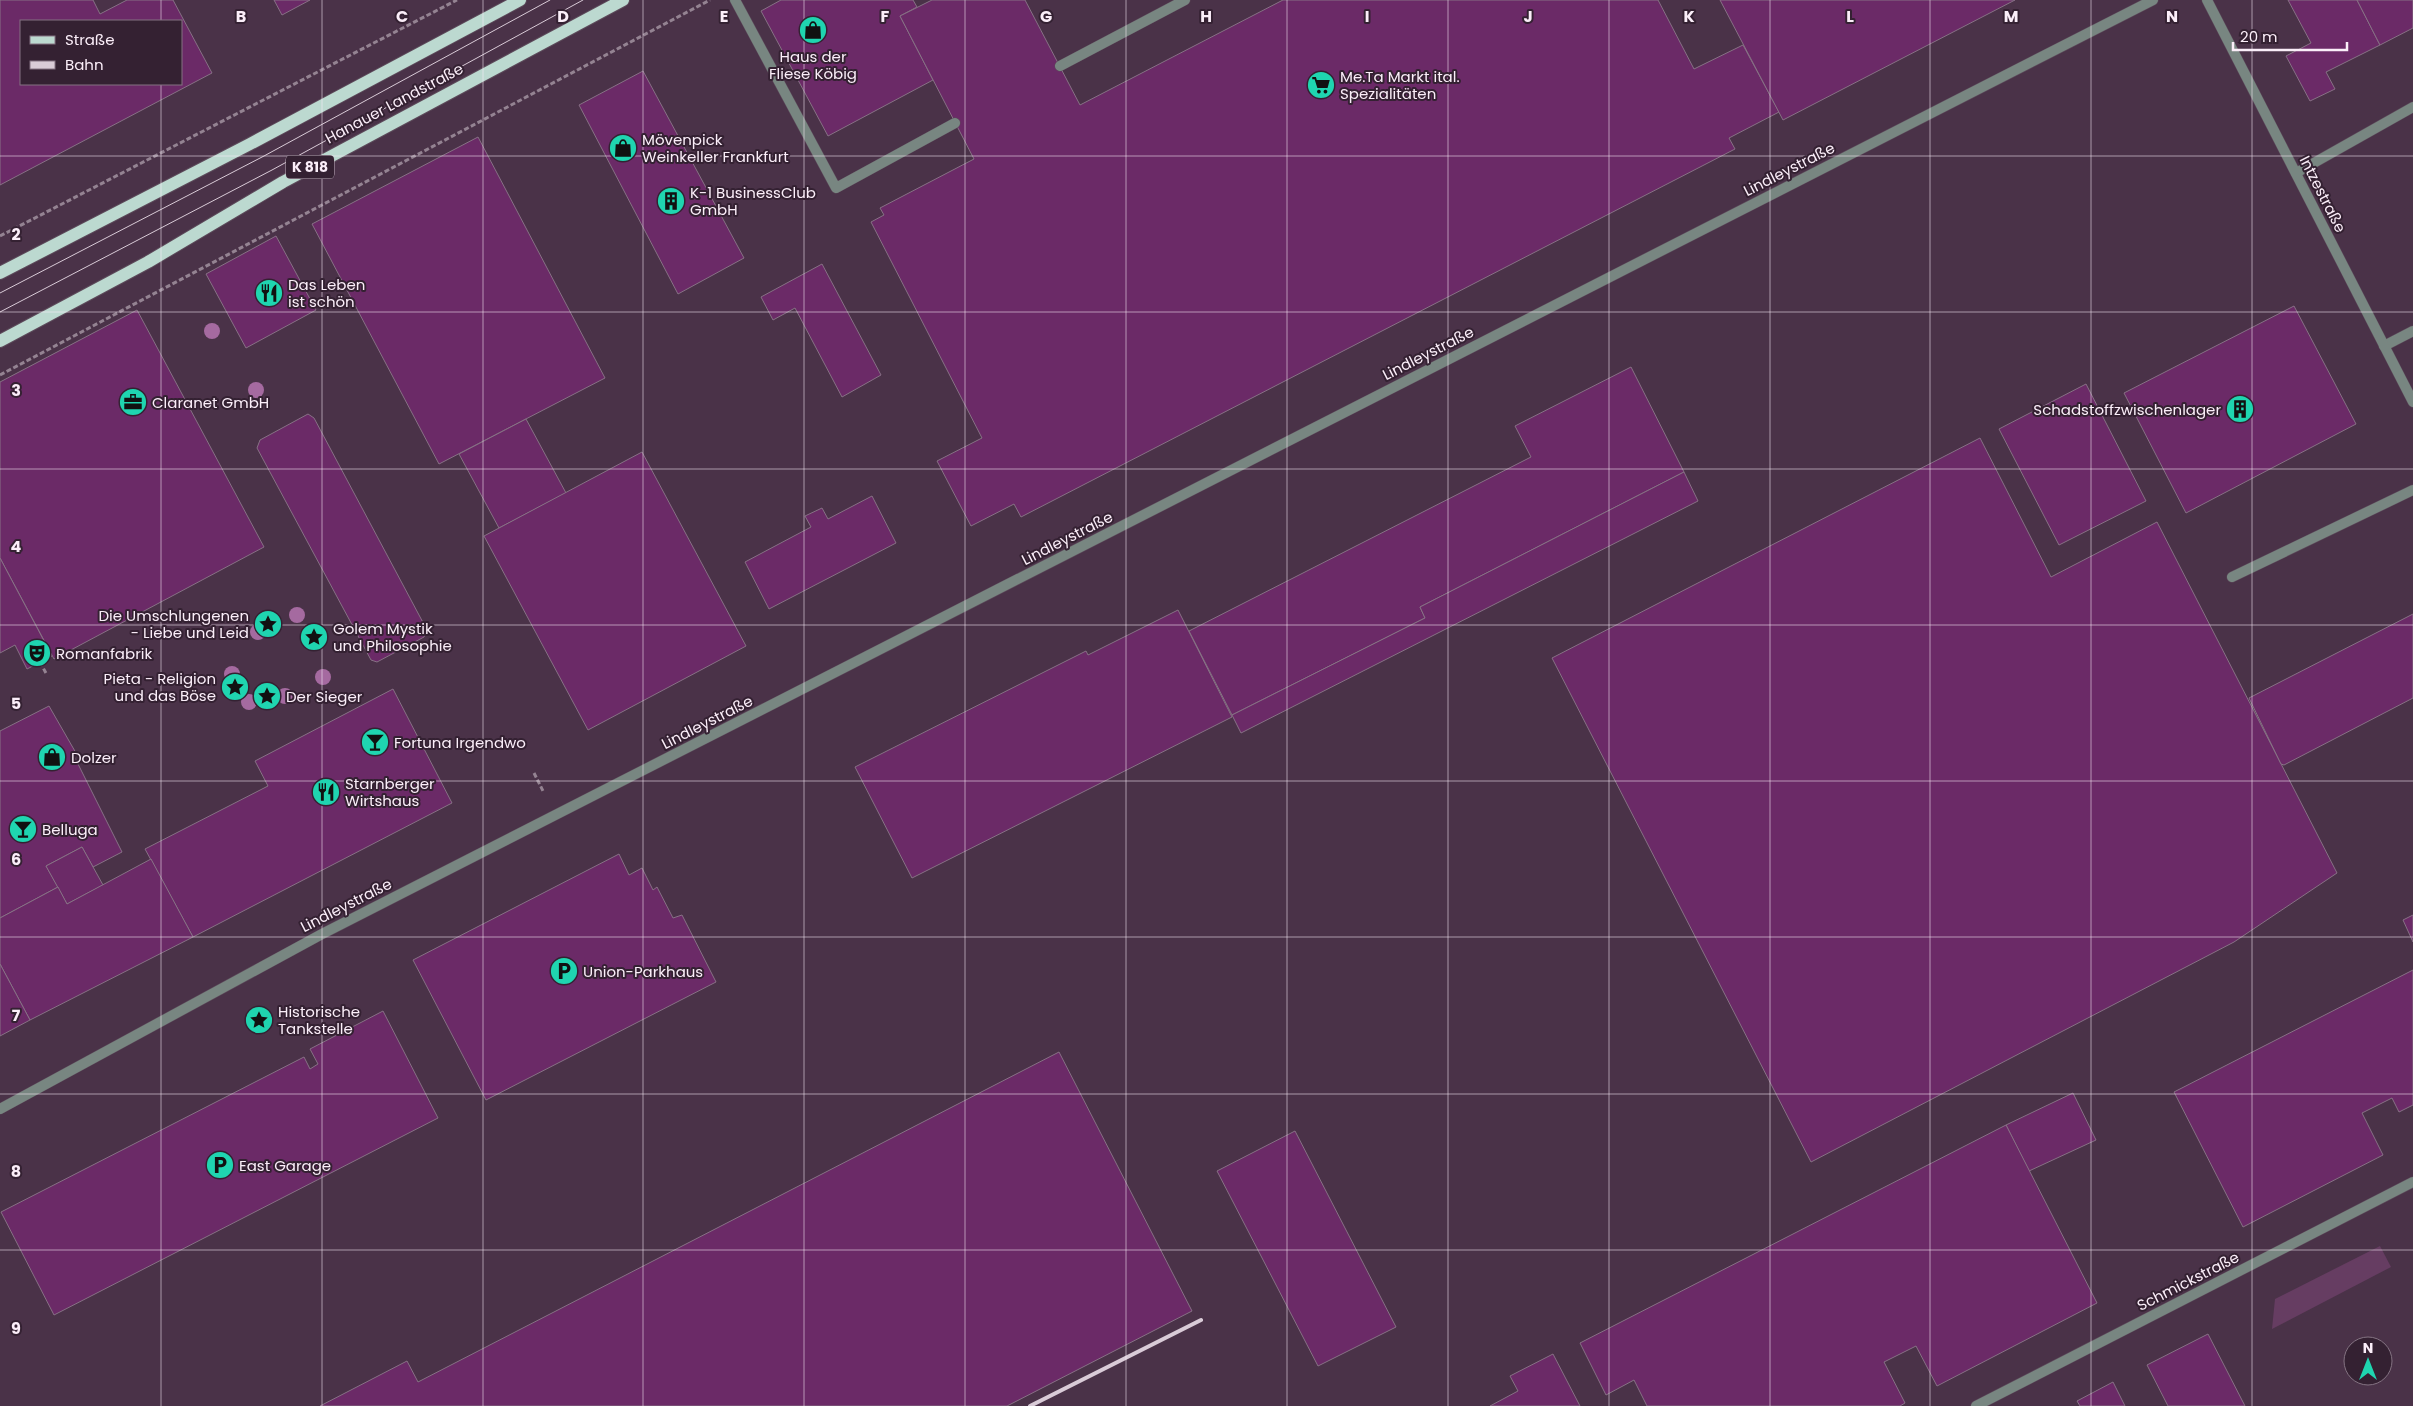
<svg xmlns="http://www.w3.org/2000/svg" width="2413" height="1406" viewBox="0 0 2413 1406" font-family="Poppins,sans-serif">
<style>
.built{fill:#4a3248;fill-rule:evenodd}
.green{fill:#663d62}
.building{fill:#6b2a67;stroke:#877185;fill-rule:evenodd}
.lines{fill:none;stroke-linecap:round;stroke-linejoin:round}
.service-casing{stroke:#5c4a5a;stroke-width:11}
.minor-casing{stroke:#5c4a5a;stroke-width:11}
.primary-casing{stroke:#5c4a5a;stroke-width:14}
.path{stroke:#948392;stroke-width:3;stroke-dasharray:5 2.5;stroke-linecap:butt}
.service{stroke:#788681;stroke-width:10}
.minor{stroke:#788681;stroke-width:10}
.primary{stroke:#bcd9d0;stroke-width:12}
.tram{stroke:#d9cbd7;stroke-width:1}
.rail{stroke:#d9cbd7;stroke-width:4}
.tree{fill:#a56aa0}
.grid{fill:none;stroke:#fbeef9;stroke-width:1;stroke-opacity:0.55}
.labels{text-anchor:middle;dominant-baseline:central;stroke-width:4;stroke-linejoin:round;paint-order:stroke}
.shield{fill:#342132;stroke:#bfb0bd;stroke-width:1}
.shield-label{font-size:14px;font-weight:bold;fill:#fbeef9}
.poi-label{font-size:15px;fill:#fbeef9;stroke:#342132;text-anchor:start}
.street-label{font-size:15px;fill:#fbeef9;stroke:#342132}
.grid-label{font-size:16px;text-anchor:middle;font-weight:bold;fill:#fbeef9;stroke:#342132;stroke-width:4;stroke-linejoin:round;paint-order:stroke}
</style>
<rect width="100%" height="100%" fill="#3e2b3c"/>
<!-- built -->
<path class="built" d="M 0,0 L 2413,0 L 2413,1406 L 0,1406 ZM 21,21 L 181,21 L 181,84 L 21,84 ZM 2353,1346 L 2383,1346 L 2383,1376 L 2353,1376 Z"/>
<!-- green -->
<polygon class="green" points="2380,1246 2391,1267 2272,1329 2275,1299"/>
<!-- building -->
<g class="building">
<path d="M 0,0 L 93,0 L 100,14 L 127,0 L 173,0 L 212,73 L 0,185 ZM 21,21 L 181,21 L 181,84 L 21,84 Z"/>
<polygon points="274,0 310,0 282,15"/>
<polygon points="781,0 913,0 917,7 900,16 933,80 828,136 761,11"/>
<polygon points="932,0 1025,0 1080,105 1283,0 1658,0 1694,69 1743,45 1779,112 1729,138 1735,149 1021,517 1014,504 971,526 937,461 982,438 871,222 884,215 880,208 974,159 900,16"/>
<polygon points="1720,0 2015,0 1783,120"/>
<polygon points="2288,0 2357,0 2380,45 2326,72 2335,89 2310,101 2286,56 2311,43"/>
<polygon points="2357,0 2413,0 2413,28 2380,45"/>
<polygon points="643,71 744,258 678,294 579,105"/>
<polygon points="478,137 605,378 439,464 312,224"/>
<polygon points="276,236 316,310 246,348 206,274"/>
<polygon points="822,264 881,375 842,397 795,308 773,320 761,297"/>
<polygon points="2294,306 2356,424 2186,513 2124,393"/>
<polygon points="137,310 264,547 54,659 0,558 0,382"/>
<polygon points="1631,367 1684,472 1420,607 1425,618 1232,715 1189,631 1531,457 1515,426"/>
<polygon points="2086,384 2146,501 2059,545 1999,429"/>
<polygon points="308,414 314,418 427,630 424,637 377,662 371,660 257,448 260,440"/>
<polygon points="526,419 566,493 499,528 459,454"/>
<polygon points="1980,438 2051,577 2157,522 2337,873 2234,942 1811,1162 1552,658"/>
<polygon points="642,452 746,646 588,730 484,536"/>
<polygon points="1684,472 1698,501 1241,733 1232,715 1425,618 1420,607"/>
<polygon points="872,496 896,543 769,609 745,562 811,527 805,516 822,508 828,519"/>
<polygon points="0,558 52,656 27,669 15,645 0,653"/>
<polygon points="1178,610 1232,717 912,878 855,767 1086,651 1088,655"/>
<polygon points="2413,614 2413,698 2284,765 2281,764 2249,698"/>
<polygon points="393,689 452,803 193,937 145,849 268,786 255,761"/>
<polygon points="49,706 76,753 73,754 122,852 93,867 82,847 46,866 58,887 0,918 0,731"/>
<polygon points="82,847 103,885 67,904 46,866"/>
<polygon points="619,854 629,875 642,868 653,890 657,887 673,918 682,915 716,982 486,1100 413,960"/>
<polygon points="151,859 193,937 30,1020 0,964 0,918 58,887 67,904"/>
<polygon points="2413,915 2413,942 2403,920"/>
<polygon points="0,964 30,1020 0,1036"/>
<polygon points="2413,970 2413,1105 2399,1112 2392,1098 2362,1113 2383,1155 2243,1227 2174,1092"/>
<polygon points="383,1011 438,1118 54,1315 1,1212 304,1057 310,1069 318,1064 310,1049"/>
<polygon points="1059,1052 1192,1311 1007,1406 320,1406 407,1361 418,1382"/>
<polygon points="2073,1093 2096,1140 2029,1171 2006,1125"/>
<polygon points="2006,1125 2097,1303 1937,1386 1916,1346 1884,1362 1905,1403 1900,1406 1647,1406 1634,1380 1606,1395 1580,1343"/>
<polygon points="1295,1131 1396,1327 1318,1366 1217,1171"/>
<polygon points="2208,1334 2245,1406 2168,1406 2147,1365"/>
<polygon points="1553,1354 1580,1406 1490,1406 1518,1391 1510,1376"/>
<polygon points="2113,1382 2125,1406 2080,1406 2077,1401"/>
</g>
<g class="lines">
<defs>
<g id="service">
<polyline points="735,0 836,188 955,123"/>
<polyline points="1060,66 1185,0"/>
<polyline points="2296,173 2413,107"/>
<polyline points="2384,346 2413,331"/>
<polyline points="2232,577 2413,490"/>
</g>
<g id="minor">
<polyline points="2207,0 2413,402"/>
<polyline points="0,1109 322,934 2153,0"/>
<polyline points="1976,1406 2413,1182"/>
</g>
<g id="primary">
<polyline points="0,273 250,144 520,0"/>
<polyline points="0,341 148,262 283,182 623,0"/>
</g>
</defs>
<!-- service casing -->
<use href="#service" class="service-casing"/>
<!-- minor casing -->
<use href="#minor" class="minor-casing"/>
<!-- primary casing -->
<use href="#primary" class="primary-casing"/>
<!-- path -->
<g class="path">
<polyline points="0,236 457,0"/>
<polyline points="0,375 710,0"/>
<polyline points="40,662 47,675"/>
<polyline points="534,773 544,793"/>
</g>
<!-- service -->
<use href="#service" class="service"/>
<!-- minor -->
<use href="#minor" class="minor"/>
<!-- primary -->
<use href="#primary" class="primary"/>
<!-- tram -->
<g class="tram">
<polyline points="0,293 264,156 550,0"/>
<polyline points="0,312 272,170 583,0"/>
</g>
<!-- rail -->
<polyline class="rail" points="1030,1406 1201,1320"/>
</g>
<!-- trees -->
<g class="tree">
<circle cx="212" cy="331" r="8"/>
<circle cx="256" cy="390" r="8"/>
<circle cx="297" cy="615" r="8"/>
<circle cx="258" cy="632" r="8"/>
<circle cx="232" cy="674" r="8"/>
<circle cx="323" cy="677" r="8"/>
<circle cx="285" cy="696" r="8"/>
<circle cx="249" cy="702" r="8"/>
</g>
<!-- grid -->
<path class="grid" d="M 161,0 L 161,21M 322,0 L 322,1406M 483,0 L 483,1406M 643,0 L 643,1406M 804,0 L 804,1406M 965,0 L 965,1406M 1126,0 L 1126,1406M 1287,0 L 1287,1406M 1448,0 L 1448,1406M 1609,0 L 1609,1406M 1770,0 L 1770,1406M 1930,0 L 1930,1406M 2091,0 L 2091,1406M 2252,0 L 2252,1406M 161,84 L 161,1406M 0,156 L 2413,156M 0,312 L 2413,312M 0,469 L 2413,469M 0,625 L 2413,625M 0,781 L 2413,781M 0,937 L 2413,937M 0,1094 L 2413,1094M 0,1250 L 2413,1250"/>
<!-- icons -->
<defs>
<symbol id="shop-disc" viewBox="-11 -11 22 22"><circle r="9.5" fill="#1fd5b0" stroke="#342132"/><path d="M-5-2.5h2.3a2.7 3.5 0 0 1 5.4 0H5L5.5 6h-11ZM-1.5-2.5h3a1.5 2.3 0 0 0-3 0Z" fill="#111"/></symbol>
<symbol id="supermarket-disc" viewBox="-11 -11 22 22"><circle r="9.5" fill="#1fd5b0" stroke="#342132"/><path d="M-6-5.5h2.5l.6 2H6L4.5 2H-2.5L-4.4-4H-6ZM-1.5 3.2a1.3 1.3 0 1 0 .1 0ZM3 3.2a1.3 1.3 0 1 0 .1 0Z" fill="#111"/></symbol>
<symbol id="building-disc" viewBox="-11 -11 22 22"><circle r="9.5" fill="#1fd5b0" stroke="#342132"/><path d="M-4-6H4V6H1V3H-1V6H-4ZM-2.5-4.3h1.7v1.8h-1.7ZM.8-4.3h1.7v1.8H.8ZM-2.5-1h1.7V.8h-1.7ZM.8-1h1.7V.8H.8Z" fill="#111"/></symbol>
<symbol id="restaurant-disc" viewBox="-11 -11 22 22"><circle r="9.5" fill="#1fd5b0" stroke="#342132"/><path d="M-5-6h1v4h1v-4h1v4h1v-4h1v5L-1.5 .5V6h-2V.5L-5-1ZM5-6V6H3V1.5H1.5Q1.5-4 5-6Z" fill="#111"/></symbol>
<symbol id="office-disc" viewBox="-11 -11 22 22"><circle r="9.5" fill="#1fd5b0" stroke="#342132"/><path d="M-6-3h4V-5.5h4V-3h4V5H-6ZM-1-4.5V-3h2v-1.5ZM-6 0V1H6V0Z" fill="#111"/></symbol>
<symbol id="sight-disc" viewBox="-11 -11 22 22"><circle r="9.5" fill="#1fd5b0" stroke="#342132"/><path d="M0-6L1.8-2.2L6-1.7L2.9 1.2L3.7 5.4L0 3.3L-3.7 5.4L-2.9 1.2L-6-1.7L-1.8-2.2Z" fill="#111"/></symbol>
<symbol id="theatre-disc" viewBox="-11 -11 22 22"><circle r="9.5" fill="#1fd5b0" stroke="#342132"/><path d="M-5-5.5Q0-4 5-5.5V0Q5 5 0 6Q-5 5-5 0ZM-3.3-2.5H-1v1.5H-3.3ZM1-2.5H3.3v1.5H1ZM-2.8 1Q0 5.5 2.8 1Z" fill="#111"/></symbol>
<symbol id="bar-disc" viewBox="-11 -11 22 22"><circle r="9.5" fill="#1fd5b0" stroke="#342132"/><path d="M-6-5H6L.8 .8V4.5H3.5V6h-7V4.5H-.8V.8Z" fill="#111"/></symbol>
<symbol id="parking-disc" viewBox="-11 -11 22 22"><circle r="9.5" fill="#1fd5b0" stroke="#342132"/><path d="M-3.5-5.5H1a3.5 3.5 0 0 1 0 7H-1V5.5H-3.5ZM-1-3.4V-.6H.8a1.4 1.4 0 0 0 0-2.8Z" fill="#111"/></symbol>
</defs>
<g fill-rule="evenodd">
<use href="#shop-disc" x="797" y="14" width="32" height="32"/>
<use href="#supermarket-disc" x="1305" y="69" width="32" height="32"/>
<use href="#shop-disc" x="607" y="132" width="32" height="32"/>
<use href="#building-disc" x="655" y="185" width="32" height="32"/>
<use href="#restaurant-disc" x="253" y="277" width="32" height="32"/>
<use href="#office-disc" x="117" y="386" width="32" height="32"/>
<use href="#building-disc" x="2224" y="393" width="32" height="32"/>
<use href="#sight-disc" x="252" y="608" width="32" height="32"/>
<use href="#sight-disc" x="298" y="621" width="32" height="32"/>
<use href="#theatre-disc" x="21" y="637" width="32" height="32"/>
<use href="#sight-disc" x="219" y="671" width="32" height="32"/>
<use href="#sight-disc" x="251" y="680" width="32" height="32"/>
<use href="#bar-disc" x="359" y="726" width="32" height="32"/>
<use href="#shop-disc" x="36" y="741" width="32" height="32"/>
<use href="#restaurant-disc" x="310" y="776" width="32" height="32"/>
<use href="#bar-disc" x="7" y="813" width="32" height="32"/>
<use href="#parking-disc" x="548" y="955" width="32" height="32"/>
<use href="#sight-disc" x="243" y="1004" width="32" height="32"/>
<use href="#parking-disc" x="204" y="1149" width="32" height="32"/>
</g>
<g class="labels">
<!-- shield labels -->
<rect class="shield" x="286" y="155.5" width="48" height="23" rx="4"/>
<g class="shield-label">
<text x="310" y="167">K 818</text>
</g>
<!-- poi labels -->
<g class="poi-label">
<text x="813" y="56" text-anchor="middle">Haus der<tspan x="813" dy="17">Fliese Köbig</tspan></text>
<text x="1340" y="76">Me.Ta Markt ital.<tspan x="1340" dy="17">Spezialitäten</tspan></text>
<text x="642" y="139">Mövenpick<tspan x="642" dy="17">Weinkeller Frankfurt</tspan></text>
<text x="690" y="192">K-1 BusinessClub<tspan x="690" dy="17">GmbH</tspan></text>
<text x="288" y="284">Das Leben<tspan x="288" dy="17">ist schön</tspan></text>
<text x="152" y="402">Claranet GmbH</text>
<text x="2221" y="409" text-anchor="end">Schadstoffzwischenlager</text>
<text x="249" y="615" text-anchor="end">Die Umschlungenen<tspan x="249" dy="17">- Liebe und Leid</tspan></text>
<text x="333" y="628">Golem Mystik<tspan x="333" dy="17">und Philosophie</tspan></text>
<text x="56" y="653">Romanfabrik</text>
<text x="216" y="678" text-anchor="end">Pieta - Religion<tspan x="216" dy="17">und das Böse</tspan></text>
<text x="286" y="696">Der Sieger</text>
<text x="394" y="742">Fortuna Irgendwo</text>
<text x="71" y="757">Dolzer</text>
<text x="345" y="783">Starnberger<tspan x="345" dy="17">Wirtshaus</tspan></text>
<text x="42" y="829">Belluga</text>
<text x="583" y="971">Union-Parkhaus</text>
<text x="278" y="1011">Historische<tspan x="278" dy="17">Tankstelle</tspan></text>
<text x="239" y="1165">East Garage</text>
</g>
<!-- street labels -->
<g class="street-label">
<text transform="translate(394 103) rotate(-28)">Hanauer Landstraße</text>
<text transform="translate(1789 169) rotate(-27)">Lindleystraße</text>
<text transform="translate(2323 194) rotate(63)">Intzestraße</text>
<text transform="translate(1428 353) rotate(-27)">Lindleystraße</text>
<text transform="translate(1067 538) rotate(-27)">Lindleystraße</text>
<text transform="translate(707 722) rotate(-27)">Lindleystraße</text>
<text transform="translate(346 905) rotate(-27)">Lindleystraße</text>
<text transform="translate(2188 1281) rotate(-27)">Schmickstraße</text>
</g>
</g>
<g class="grid-label">
<text x="241" y="22">B</text>
<text x="402" y="22">C</text>
<text x="563" y="22">D</text>
<text x="724" y="22">E</text>
<text x="885" y="22">F</text>
<text x="1046" y="22">G</text>
<text x="1206" y="22">H</text>
<text x="1367" y="22">I</text>
<text x="1528" y="22">J</text>
<text x="1689" y="22">K</text>
<text x="1850" y="22">L</text>
<text x="2011" y="22">M</text>
<text x="2172" y="22">N</text>
<text x="16" y="240">2</text>
<text x="16" y="396">3</text>
<text x="16" y="552">4</text>
<text x="16" y="709">5</text>
<text x="16" y="865">6</text>
<text x="16" y="1021">7</text>
<text x="16" y="1177">8</text>
<text x="16" y="1334">9</text>
</g>
<!-- legend -->
<rect x="20" y="20" width="162" height="65" fill="#342132" stroke="#847382"/>
<rect x="30" y="36" width="25" height="8" fill="#bcd9d0" stroke="#847382"/>
<text x="65" y="45" font-size="15" fill="#fbeef9">Straße</text>
<rect x="30" y="61" width="25" height="8" fill="#d9cbd7" stroke="#847382"/>
<text x="65" y="70" font-size="15" fill="#fbeef9">Bahn</text>
<!-- north arrow -->
<g transform="translate(2368 1361)"><circle r="24" fill="#342132" stroke="#847382"/>
<path d="M0-4L9 19L0 12L-9 19Z" fill="#1fd5b0"/>
<text y="-8" font-size="14" font-weight="bold" text-anchor="middle" fill="#fbeef9">N</text>
</g>
<!-- scale -->
<path d="M2233 42v8h114v-8" fill="none" stroke="#fbeef9" stroke-width="2.5"/>
<text x="2240" y="42" font-size="15" fill="#fbeef9" stroke="#342132" stroke-width="4" paint-order="stroke">20 m</text>
</svg>
